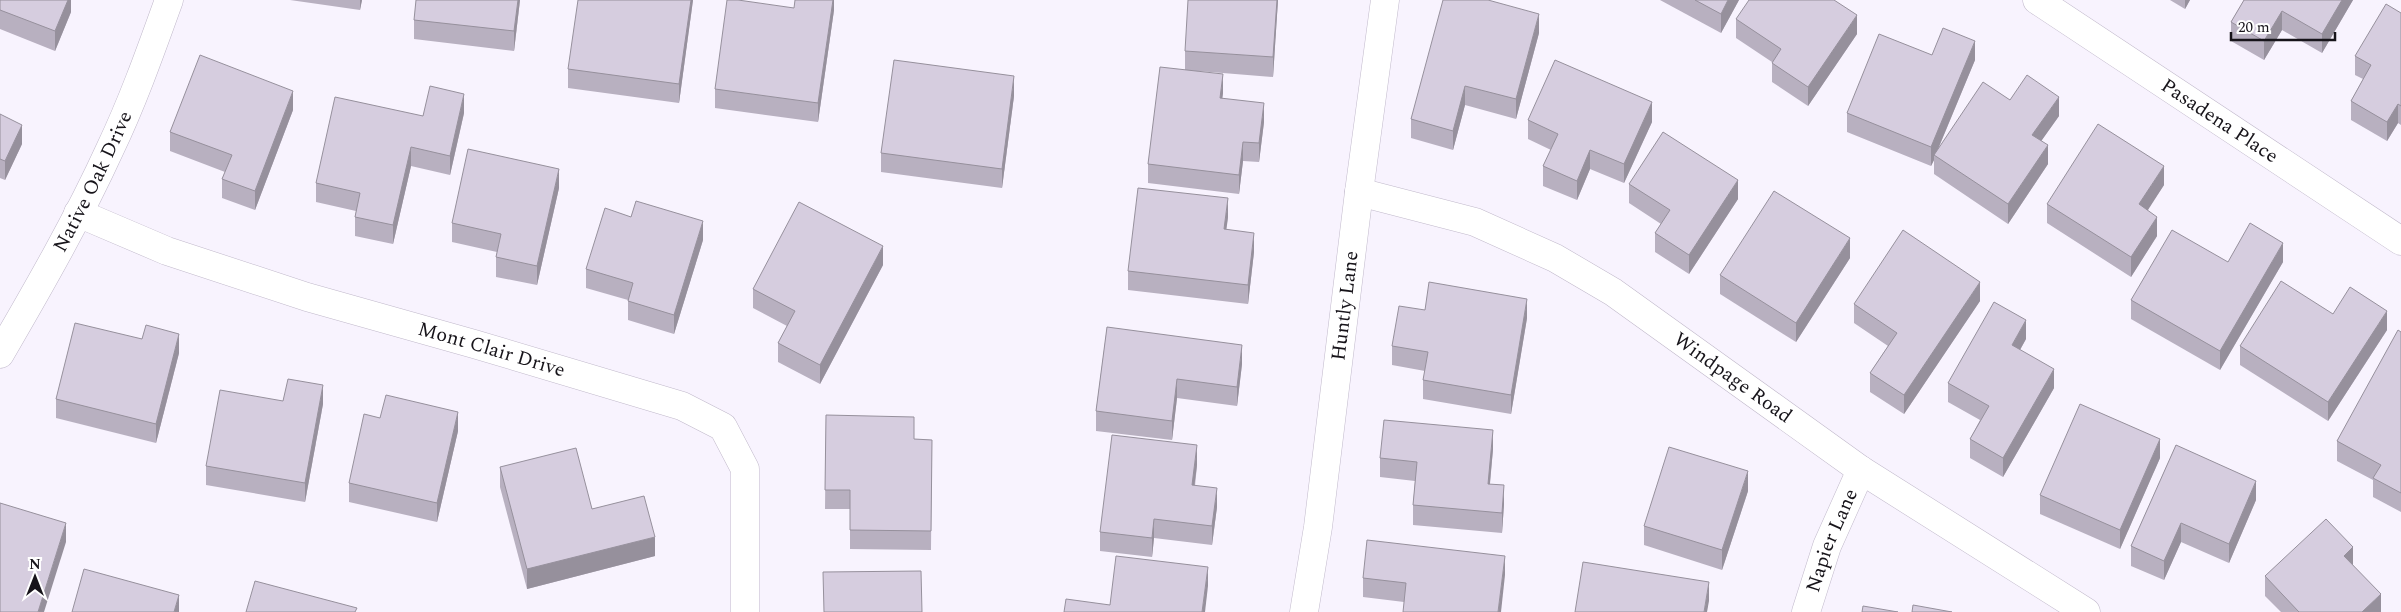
<svg xmlns="http://www.w3.org/2000/svg" width="2401" height="612" viewBox="0 0 2401 612" font-family="Spectral,serif">
<style>
.lines{fill:none;stroke-linecap:round;stroke-linejoin:round}
.minor-casing{stroke:#c1b9cb;stroke-width:29}
.minor{stroke:#fff;stroke-width:28}
.wall{fill:#b8b0c0}
.shaded-wall{fill:#96909c}
.building{fill:#d6cddf;stroke:#96909c}
.labels{text-anchor:middle;dominant-baseline:central;stroke-width:4.5;stroke-linejoin:round;paint-order:stroke}
.street-label{font-size:20px;fill:#17141a;stroke:#fff}
</style>
<rect width="100%" height="100%" fill="#f8f3fe"/>
<g class="lines">
<defs>
<g id="minor">
<path id="s1" d="M 2037,0 L 2401,241"/>
<path id="s2" d="M 1359,192 L 1475,222 L 1555,258 L 1613,292 L 1861,470 L 2086,612"/>
<path id="s3" d="M 78,213 L 167,251 L 307,297 L 474,344 L 682,406 L 723,427 L 745,469 L 745,612"/>
<path id="s4" d="M 0,354 C 39,287 78,219 110,149 C 133,101 151,50 169,0"/>
<path id="s5" d="M 1304,612 L 1318,527 L 1359,192 L 1385,0"/>
<path id="s6" d="M 1806,612 L 1827,546 L 1861,470"/>
</g>
</defs>
<!-- minor casing -->
<use href="#minor" class="minor-casing"/>
<!-- minor -->
<use href="#minor" class="minor"/>
</g>
<!-- wall -->
<g class="wall">
<polygon points="0,0 71,0 71,12 55,51 0,29"/>
<polygon points="290,0 362,0 360,10"/>
<polygon points="520,0 514,51 414,39 414,20"/>
<polygon points="693,0 679,103 568,88 568,69"/>
<polygon points="834,0 834,10 818,122 715,108 715,89 794,8"/>
<polygon points="1278,0 1273,77 1198,71 1223,93 1222,98 1264,122 1259,162 1243,161 1239,194 1148,183 1148,164 1185,70 1185,51"/>
<polygon points="1660,0 1739,0 1721,33"/>
<polygon points="2170,0 2190,0 2185,9"/>
<polygon points="2244,0 2353,0 2322,53 2282,30 2264,60 2231,41 2231,22"/>
<polygon points="2401,13 2401,125 2398,123 2387,141 2351,120 2351,101 2363,79 2355,75 2355,56"/>
<polygon points="1736,19 1857,34 1808,106 1772,82 1772,62 1736,38"/>
<polygon points="1539,33 1516,119 1465,105 1453,150 1411,138 1411,119"/>
<polygon points="1932,55 1975,60 1939,147 2010,100 2059,116 2041,141 2048,164 2008,224 1934,174 1934,160 1931,166 1847,132 1847,113"/>
<polygon points="1014,96 1002,188 881,172 881,153"/>
<polygon points="293,110 255,210 222,198 222,179 225,172 170,151 170,132"/>
<polygon points="464,113 450,175 411,166 393,244 355,236 355,217 356,211 316,202 316,183 423,116"/>
<polygon points="0,114 22,144 5,180 0,178"/>
<polygon points="1528,120 1652,122 1624,183 1590,169 1577,200 1543,186 1543,166 1551,150 1528,139"/>
<polygon points="1629,184 1738,199 1689,274 1655,252 1655,233 1661,224 1629,203"/>
<polygon points="2164,185 2147,210 2157,236 2131,277 2047,223 2047,204"/>
<polygon points="559,188 537,285 496,277 496,257 497,252 452,242 452,223"/>
<polygon points="1228,217 1226,229 1254,252 1248,304 1128,290 1128,271"/>
<polygon points="703,240 674,334 628,320 628,300 586,288 586,269"/>
<polygon points="1850,258 1796,342 1720,294 1720,275"/>
<polygon points="2228,262 2283,262 2220,370 2131,319 2131,300"/>
<polygon points="883,265 820,384 778,362 778,343 787,326 753,308 753,289"/>
<polygon points="1980,301 1904,414 1870,392 1870,373 1888,346 1854,323 1854,304"/>
<polygon points="1425,310 1527,318 1511,414 1423,399 1423,380 1425,371 1392,365 1392,346"/>
<polygon points="2333,314 2387,330 2328,421 2240,365 2240,346"/>
<polygon points="1107,327 1242,364 1237,406 1177,398 1172,440 1096,431 1096,411"/>
<polygon points="2401,332 2401,512 2373,497 2373,480 2337,461 2337,441"/>
<polygon points="142,339 179,353 156,443 56,418 56,399"/>
<polygon points="2026,339 2020,350 2054,388 2003,477 1970,458 1970,439 1980,420 1948,402 1948,383"/>
<polygon points="283,401 323,404 305,502 206,485 206,466"/>
<polygon points="826,415 914,439 932,440 931,550 850,549 850,509 825,509"/>
<polygon points="380,418 458,431 437,522 349,502 349,483"/>
<polygon points="2176,445 2256,500 2229,563 2181,542 2164,580 2131,566 2131,546"/>
<polygon points="1493,449 1490,484 1504,504 1502,533 1413,525 1413,505 1415,481 1380,477 1380,458"/>
<polygon points="2160,458 2120,549 2040,514 2040,495"/>
<polygon points="1197,465 1195,486 1217,507 1212,545 1154,538 1152,557 1100,551 1100,532"/>
<polygon points="500,467 592,509 655,556 527,589 500,487"/>
<polygon points="1748,491 1722,570 1644,545 1644,526"/>
<polygon points="2353,565 2381,612 2281,612 2265,596 2265,576"/>
<polygon points="1505,575 1404,602 1363,597 1363,578"/>
</g>
<!-- shaded-wall -->
<g class="shaded-wall">
<polygon points="68,0 71,0 71,12 55,51 55,31"/>
<polygon points="360,0 362,0 360,10"/>
<polygon points="518,0 520,0 514,51 514,31"/>
<polygon points="691,0 693,0 679,103 679,84"/>
<polygon points="833,0 834,0 834,10 818,122 818,103"/>
<polygon points="1277,0 1278,0 1273,77 1273,57"/>
<polygon points="1728,0 1739,0 1721,33 1721,14"/>
<polygon points="2185,0 2190,0 2185,9"/>
<polygon points="2342,0 2353,0 2322,53 2322,34"/>
<polygon points="2282,11 2282,30 2264,60 2264,41"/>
<polygon points="1539,14 1539,33 1516,119 1516,99"/>
<polygon points="1857,15 1857,34 1808,106 1808,87"/>
<polygon points="1975,41 1975,60 1935,156 1934,155 1934,160 1931,166 1931,147"/>
<polygon points="1223,74 1223,93 1220,117 1220,98"/>
<polygon points="1014,76 1014,96 1002,188 1002,169"/>
<polygon points="1465,86 1465,105 1453,150 1453,131"/>
<polygon points="293,91 293,110 255,210 255,191"/>
<polygon points="464,94 464,113 450,175 450,156"/>
<polygon points="2059,97 2059,116 2032,154 2032,135"/>
<polygon points="1652,102 1652,122 1624,183 1624,164"/>
<polygon points="1264,103 1264,122 1259,162 1259,143"/>
<polygon points="2398,104 2398,123 2387,141 2387,122"/>
<polygon points="22,125 22,144 5,180 5,161"/>
<polygon points="1243,142 1243,161 1239,194 1239,175"/>
<polygon points="2048,145 2048,164 2008,224 2008,204"/>
<polygon points="411,147 411,166 393,244 393,225"/>
<polygon points="1590,150 1590,169 1577,200 1577,181"/>
<polygon points="2164,166 2164,185 2139,224 2139,204"/>
<polygon points="559,169 559,188 537,285 537,266"/>
<polygon points="1738,180 1738,199 1689,274 1689,255"/>
<polygon points="1228,198 1228,217 1224,248 1224,229"/>
<polygon points="2157,217 2157,236 2131,277 2131,257"/>
<polygon points="703,221 703,240 674,334 674,315"/>
<polygon points="1254,233 1254,252 1248,304 1248,285"/>
<polygon points="1850,238 1850,258 1796,342 1796,323"/>
<polygon points="2283,243 2283,262 2220,370 2220,351"/>
<polygon points="883,246 883,265 820,384 820,365"/>
<polygon points="1980,282 1980,301 1904,414 1904,395"/>
<polygon points="1527,299 1527,318 1511,414 1511,395"/>
<polygon points="2387,311 2387,330 2328,421 2328,402"/>
<polygon points="2026,320 2026,339 2012,364 2012,345"/>
<polygon points="179,334 179,353 156,443 156,424"/>
<polygon points="1242,345 1242,364 1237,406 1237,387"/>
<polygon points="2054,369 2054,388 2003,477 2003,458"/>
<polygon points="1177,379 1177,398 1172,440 1172,421"/>
<polygon points="323,385 323,404 305,502 305,483"/>
<polygon points="458,412 458,431 437,522 437,503"/>
<polygon points="1493,430 1493,449 1488,503 1488,484"/>
<polygon points="2160,439 2160,458 2120,549 2120,530"/>
<polygon points="1197,445 1197,465 1192,504 1192,485"/>
<polygon points="1748,471 1748,491 1722,570 1722,550"/>
<polygon points="2256,481 2256,500 2229,563 2229,544"/>
<polygon points="1504,485 1504,504 1502,533 1502,513"/>
<polygon points="1217,488 1217,507 1212,545 1212,526"/>
<polygon points="1154,519 1154,538 1152,557 1152,538"/>
<polygon points="66,523 66,542 44,612 38,612"/>
<polygon points="2181,523 2181,542 2164,580 2164,561"/>
<polygon points="655,537 655,556 527,589 527,569"/>
<polygon points="2353,547 2353,566 2344,556"/>
<polygon points="1505,556 1505,575 1501,612 1498,612"/>
<polygon points="1208,567 1208,586 1205,612 1202,612"/>
<polygon points="1709,582 1709,601 1707,612 1704,612"/>
<polygon points="2381,594 2381,612 2362,612"/>
<polygon points="179,595 179,612 174,612"/>
</g>
<!-- building -->
<g class="building">
<polygon points="0,0 68,0 55,31 0,10"/>
<polygon points="416,0 518,0 514,31 414,20"/>
<polygon points="578,0 691,0 679,84 568,69"/>
<polygon points="727,0 738,0 794,8 795,0 833,0 818,103 715,89"/>
<polygon points="1188,0 1277,0 1273,57 1185,51"/>
<polygon points="1443,0 1488,0 1539,14 1516,99 1465,86 1453,131 1411,119"/>
<polygon points="1695,0 1728,0 1721,14"/>
<polygon points="1749,0 1834,0 1857,15 1808,87 1772,63 1781,49 1736,19"/>
<polygon points="2244,0 2342,0 2322,34 2282,11 2264,41 2231,22"/>
<polygon points="2386,4 2401,13 2401,106 2398,104 2387,122 2351,101 2371,65 2355,56"/>
<polygon points="1943,28 1975,41 1931,147 1847,113 1879,34 1932,55"/>
<polygon points="200,55 293,91 255,191 222,179 232,155 170,132"/>
<polygon points="894,60 1014,76 1002,169 881,153"/>
<polygon points="1555,60 1652,102 1624,164 1590,150 1577,181 1543,166 1558,134 1528,120"/>
<polygon points="1160,67 1223,74 1220,98 1264,103 1259,143 1243,142 1239,175 1148,164"/>
<polygon points="2027,75 2059,97 2032,135 2048,145 2008,204 1934,155 1983,82 2010,100"/>
<polygon points="430,86 464,94 450,156 411,147 393,225 355,217 360,193 316,183 335,97 423,116"/>
<polygon points="0,114 22,125 5,161 0,159"/>
<polygon points="2098,124 2164,166 2139,204 2157,217 2131,257 2047,204"/>
<polygon points="1663,132 1738,180 1689,255 1655,233 1670,210 1629,184"/>
<polygon points="468,149 559,169 537,266 496,257 501,234 452,223"/>
<polygon points="1138,188 1228,198 1224,229 1254,233 1248,285 1128,271"/>
<polygon points="1774,191 1850,238 1796,323 1720,275"/>
<polygon points="636,201 703,221 674,315 628,301 633,283 586,269 605,208 631,217"/>
<polygon points="799,202 883,246 820,365 778,343 795,311 753,289"/>
<polygon points="2250,223 2283,243 2220,351 2131,300 2172,230 2228,262"/>
<polygon points="1903,230 1980,282 1904,395 1870,373 1897,333 1854,304"/>
<polygon points="2281,281 2333,314 2350,287 2387,311 2328,402 2240,346"/>
<polygon points="1429,282 1527,299 1511,395 1423,380 1428,352 1392,346 1399,306 1425,310"/>
<polygon points="1994,302 2026,320 2012,345 2054,369 2003,458 1970,439 1989,406 1948,383"/>
<polygon points="75,323 142,339 146,325 179,334 156,424 56,399"/>
<polygon points="1107,327 1242,345 1237,387 1177,379 1172,421 1096,411"/>
<polygon points="2398,330 2401,332 2401,493 2373,478 2381,465 2337,441"/>
<polygon points="288,379 323,385 305,483 206,466 220,390 283,401"/>
<polygon points="386,395 458,412 437,503 349,483 364,414 380,418"/>
<polygon points="2080,404 2160,439 2120,530 2040,495"/>
<polygon points="826,415 914,417 914,439 932,440 931,531 850,530 850,490 825,490"/>
<polygon points="1384,420 1493,430 1488,484 1504,485 1502,513 1413,505 1417,462 1380,458"/>
<polygon points="1112,435 1197,445 1192,485 1217,488 1212,526 1154,519 1152,538 1100,532"/>
<polygon points="2176,445 2256,481 2229,544 2181,523 2164,561 2131,546"/>
<polygon points="1669,447 1748,471 1722,550 1644,526"/>
<polygon points="576,448 592,509 644,496 655,537 527,569 500,467"/>
<polygon points="0,503 66,523 38,612 0,612"/>
<polygon points="2326,519 2353,547 2344,556 2381,594 2362,612 2299,612 2265,576"/>
<polygon points="1367,540 1505,556 1498,612 1403,612 1406,583 1363,578"/>
<polygon points="1116,556 1208,567 1202,612 1064,612 1066,599 1110,605"/>
<polygon points="1583,562 1709,582 1704,612 1575,612"/>
<polygon points="84,569 179,595 174,612 72,612"/>
<polygon points="921,571 922,612 824,612 823,572"/>
<polygon points="255,581 357,608 355,612 246,612"/>
<polygon points="1913,605 1952,612 1912,612"/>
<polygon points="1863,606 1898,612 1862,612"/>
</g>
<g class="labels">
<!-- street labels -->
<g class="street-label">
<text stroke="none"><textPath href="#s1" startOffset="219">Pasadena Place</textPath></text>
<text stroke="none"><textPath href="#s4" startOffset="196">Native Oak Drive</textPath></text>
<text stroke="none"><textPath href="#s5" startOffset="309">Huntly Lane</textPath></text>
<text stroke="none"><textPath href="#s3" startOffset="436">Mont Clair Drive</textPath></text>
<text stroke="none"><textPath href="#s2" startOffset="422">Windpage Road</textPath></text>
<text stroke="none"><textPath href="#s6" startOffset="76">Napier Lane</textPath></text>
</g>
</g>
<!-- north arrow -->
<g transform="translate(35 577)" stroke="#ffffff" stroke-width="4" paint-order="stroke">
<path d="M0-4L9 19L0 12L-9 19Z" fill="#17141a"/>
<text y="-8" font-size="14" font-weight="bold" text-anchor="middle" fill="#17141a">N</text>
</g>
<!-- scale -->
<path d="M2231 32v8h104v-8" fill="none" stroke="#17141a" stroke-width="2.5"/>
<text x="2238" y="32" font-size="15" fill="#17141a" stroke="#ffffff" stroke-width="4" paint-order="stroke">20 m</text>
</svg>
